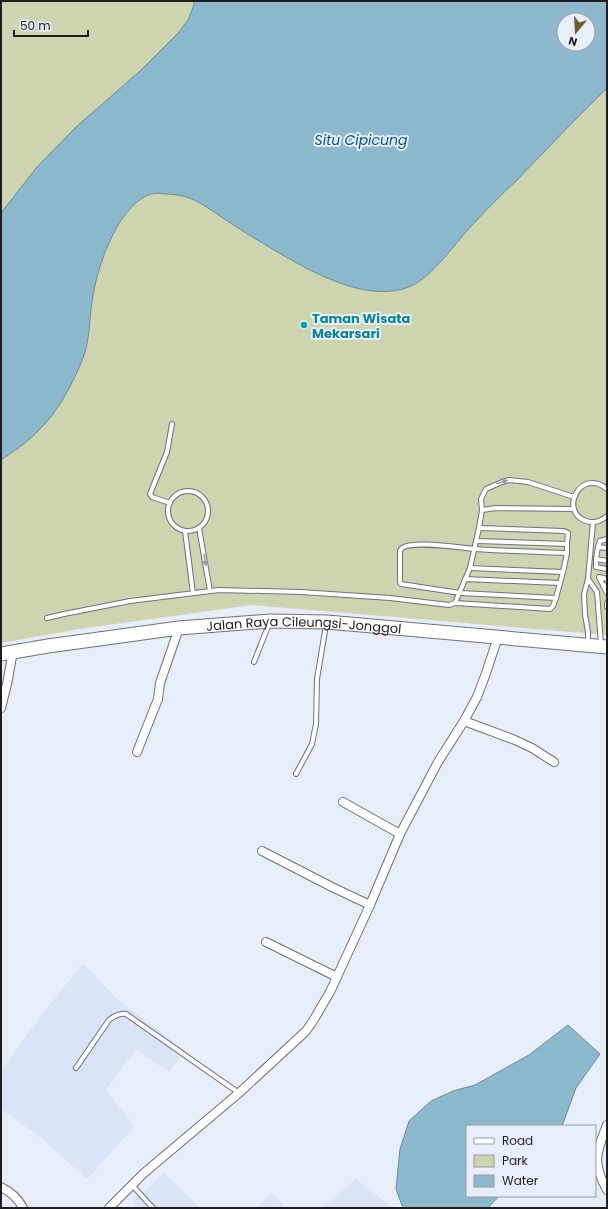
<svg xmlns="http://www.w3.org/2000/svg" width="608" height="1209" viewBox="0 0 608 1209" font-family="Poppins,sans-serif">
<style>
.built{fill:#d9e3f5}
.green{fill:#ccd4b1;fill-rule:evenodd}
.water{fill:#8eb8cc;stroke:#6c8a99;fill-rule:evenodd}
.lines{fill:none;stroke-linecap:round;stroke-linejoin:round}
.service-casing{stroke:#6b717a;stroke-width:6}
.minor-casing{stroke:#6b717a;stroke-width:10}
.primary-casing{stroke:#6b717a;stroke-width:15}
.service{stroke:#fff;stroke-width:4}
.minor{stroke:#fff;stroke-width:8}
.primary{stroke:#fff;stroke-width:13}
.oneway{fill:#999a9c}
.culture-dot{fill:#0f9aa8;stroke:#e7eef9;stroke-width:1.5}
.labels{text-anchor:middle;dominant-baseline:central;stroke-width:4;stroke-linejoin:round;paint-order:stroke}
.culture-label{font-size:13px;font-weight:bold;fill:#0d838f;stroke:#e7eef9;text-anchor:start}
.street-label{font-size:13px;fill:#1c1e22;stroke:#e7eef9}
.water-label{font-size:14px;font-style:italic;fill:#045673;stroke:#e7eef9}
</style>
<rect width="100%" height="100%" fill="#e7eef9"/>
<!-- built -->
<g class="built">
<polygon points="83,963 117,999 185,1050 169,1072 136,1050 106,1089 134,1127 87,1179 40,1137 1,1109 1,1071 41,1016"/>
<polygon points="164,1173 200,1208 137,1208 132,1202"/>
<polygon points="356,1179 393,1208 322,1208"/>
<polygon points="272,1192 285,1208 257,1208"/>
</g>
<!-- green -->
<path class="green" d="M 1,1 L 607,1 L 607,635 L 252,605 L 79,629 L 1,643 ZM 564,20 L 588,20 L 588,44 L 564,44 Z"/>
<!-- water -->
<g class="water">
<path d="M 194,1 L 607,1 L 607,88 C 576,118 547,149 517,180 C 502,194 487,209 473,224 C 457,241 432,277 411,286 C 368,305 310,271 274,250 C 259,241 244,232 229,222 C 214,213 200,200 183,196 C 177,195 171,194 165,194 C 160,193 153,193 148,195 C 116,209 96,270 92,302 C 89,321 90,340 83,358 C 73,383 58,412 39,430 C 28,442 14,451 1,460 L 1,213 L 37,167 L 76,127 L 139,72 L 179,32 L 188,20 L 194,5 ZM 564,20 L 588,20 L 588,44 L 564,44 Z"/>
<polygon points="568,1025 600,1054 576,1088 562,1126 467,1126 467,1196 499,1196 488,1208 403,1208 396,1189 400,1149 409,1121 431,1101 453,1091 475,1085 529,1055"/>
</g>
<g class="lines">
<defs>
<g id="service">
<path d="M 607,489 C 581,467 558,511 586,521 C 594,524 601,521 607,516"/>
<circle cx="188" cy="511" r="20"/>
<polyline points="170,503 152,497 150,494 167,452 172,424"/>
<polyline points="482,510 496,508 574,509"/>
<polyline points="199,528 210,591"/>
<polyline points="479,528 564,531 568,533 567,544"/>
<polyline points="185,531 193,593"/>
<polyline points="607,539 600,541 598,547 607,548"/>
<polyline points="476,541 567,544 567,553"/>
<polyline points="596,559 598,547"/>
<polyline points="607,561 596,559 596,567 607,569"/>
<polyline points="470,568 563,572 560,583"/>
<polyline points="465,579 560,583 556,598"/>
<polyline points="588,579 597,592 601,644"/>
<polyline points="607,579 599,577 603,585 607,586"/>
<polyline points="603,585 607,593"/>
<polyline points="455,603 470,568 479,528 482,510 481,499 486,489 502,482 509,480 528,482 574,497"/>
<polyline points="607,603 607,607"/>
<path d="M 47,618 L 64,614 L 130,601 L 219,590 L 301,592 L 390,598 L 449,605 L 455,603 L 550,609 L 553,606 L 556,598 L 460,593 L 401,584 L 400,582 L 400,551 L 402,548 C 413,540 460,548 475,549 C 505,551 536,552 567,553 L 563,572"/>
<polyline points="588,642 588,632 585,615 584,594 588,579 593,522"/>
<polyline points="254,662 269,624"/>
<polyline points="296,774 312,744 316,724 317,679 326,625"/>
<path d="M 76,1068 L 109,1020 C 114,1016 119,1013 126,1014 L 239,1093"/>
<polyline points="132,1185 153,1208"/>
</g>
<g id="minor">
<polyline points="1,708 7,684 13,651"/>
<polyline points="464,721 515,740 532,748 554,762"/>
<polyline points="137,752 158,699 160,683 179,628"/>
<polyline points="343,802 400,834"/>
<polyline points="262,851 332,887 370,905"/>
<polyline points="266,942 337,977"/>
<path d="M 607,1125 C 596,1153 592,1163 607,1190"/>
<path d="M 1,1187 C 11,1192 18,1198 23,1208"/>
<polyline points="109,1208 144,1173 239,1093 306,1031 313,1021 330,992 370,905 400,834 438,762 464,721 477,697 485,676 498,637"/>
</g>
<g id="primary">
<path id="s1" d="M 1,654 L 48,646 L 179,628 L 270,621 L 327,622 L 607,647"/>
</g>
</defs>
<!-- service casing -->
<use href="#service" class="service-casing"/>
<!-- minor casing -->
<use href="#minor" class="minor-casing"/>
<!-- primary casing -->
<use href="#primary" class="primary-casing"/>
<!-- service -->
<use href="#service" class="service"/>
<!-- minor -->
<use href="#minor" class="minor"/>
<!-- primary -->
<use href="#primary" class="primary"/>
</g>
<!-- one-way arrows -->
<defs><path id="oneway-solid" d="M-6-.8H1V-3.2L6.5 0L1 3.2V.8H-6Z"/></defs>
<g class="oneway">
<use href="#oneway-solid" transform="translate(502 482) rotate(-18)"/>
<use href="#oneway-solid" transform="translate(205 560) rotate(81)"/>
</g>
<!-- markers -->
<circle class="culture-dot" cx="304" cy="325" r="4"/>
<g class="labels">
<!-- culture labels -->
<g class="culture-label">
<text x="312" y="318">Taman Wisata<tspan x="312" dy="15">Mekarsari</tspan></text>
</g>
<!-- street labels -->
<g class="street-label">
<text stroke="none"><textPath href="#s1" startOffset="305">Jalan Raya Cileungsi-Jonggol</textPath></text>
</g>
<!-- water labels -->
<g class="water-label">
<text x="361" y="140">Situ Cipicung</text>
</g>
</g>
<!-- border -->
<rect width="608" height="1209" fill="none" stroke="#1c1e22" stroke-width="4"/>
<!-- legend -->
<rect x="466" y="1125" width="130" height="72" fill="#e7eef9" stroke="#969ba3"/>
<rect x="474" y="1138" width="20" height="6" fill="#ffffff" stroke="#969ba3"/>
<text x="502" y="1145" font-size="12" fill="#1c1e22">Road</text>
<rect x="474" y="1155" width="20" height="12" fill="#ccd4b1" stroke="#969ba3"/>
<text x="502" y="1165" font-size="12" fill="#1c1e22">Park</text>
<rect x="474" y="1175" width="20" height="12" fill="#8eb8cc" stroke="#969ba3"/>
<text x="502" y="1185" font-size="12" fill="#1c1e22">Water</text>
<!-- north arrow -->
<g transform="translate(576 32) rotate(198)"><circle r="19" fill="#e7eef9" stroke="#969ba3"/>
<path d="M0-3L7 15L0 10L-7 15Z" fill="#6a5e2b"/>
<text y="-6" font-size="11" font-weight="bold" text-anchor="middle" fill="#1c1e22">N</text>
</g>
<!-- scale -->
<path d="M14 30v6h74v-6" fill="none" stroke="#1c1e22" stroke-width="2"/>
<text x="20" y="30" font-size="12" fill="#1c1e22" stroke="#e7eef9" stroke-width="3" paint-order="stroke">50 m</text>
</svg>
